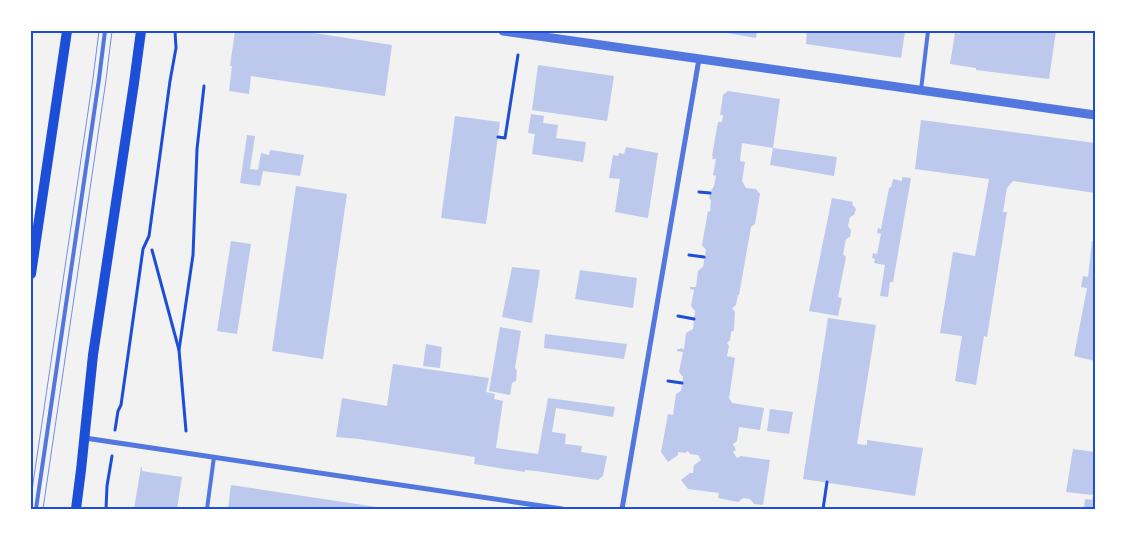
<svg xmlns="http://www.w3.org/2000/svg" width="1126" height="540" viewBox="0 0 1126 540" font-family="'DM Sans',sans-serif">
  <rect width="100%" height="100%" fill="#f2f2f2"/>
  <g fill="#bdc9ec">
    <path d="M235,31H301L392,45L385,96L251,76L249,94L229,91L232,66H230Z"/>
    <path d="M721,31H757L756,38L721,32Z"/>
    <path d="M807,31H905L901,58L806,44Z"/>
    <path d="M960,31H1056L1049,79L976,70V68L950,64L955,33L960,34Z"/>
    <path d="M538,65L614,76L607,121L532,110Z"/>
    <path d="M728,91L780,99L773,148L742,143L740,161L745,162L742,181L746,188L756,189L760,194L755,224L751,227L739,295H738L736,305L732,308L735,312L734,330L731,332L730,340L727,343L729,346L727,356L735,358L729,398L732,403L764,408L760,430L739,427L737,441L733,444L736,450L733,452L737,458L741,456L770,460L763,505L754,504L750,499L743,498L738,502L718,498L719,493L688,489L681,480L690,473H693L694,465L701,460L698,455L690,454L688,451L685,453L678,452V455L668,462L661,452L668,414L673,415L676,394L681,391L683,377L679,372L683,352L677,351V349H680V348L684,349L686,333L693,329L695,311L691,306L694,290L690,289V287H696L698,271L703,267L706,250L702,245L708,211L710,212L711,201L709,197L710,193L714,186L716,176L713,175L716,159H712L713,156H712L718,122H722L723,115H720L723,95Z"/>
    <path d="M531,114L544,116L543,123L558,125L556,138L586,142L583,162L532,154L535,134L528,133Z"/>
    <path d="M455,116L500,122L486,224L441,218Z"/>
    <path d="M921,120L1095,143V193L1013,181L1007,188L1003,212H1007L987,337L984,336L976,385L955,381L962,336L940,333L953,252L975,256L989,179L915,169Z"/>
    <path d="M247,135L255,136L250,169L258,170L261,153L269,155L270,150L304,155L300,176L263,171L260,186L240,183Z"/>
    <path d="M626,147L658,153L648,218L615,212L620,179L609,178L613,155L618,156L619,153L624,154Z"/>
    <path d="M773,148L837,157L834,176L770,165Z"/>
    <path d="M902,177L911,178L893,282H890L888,297L880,296L885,265L874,263L875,259L872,258L873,253L877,254L881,234L877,233L878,228L881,229L889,188L891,187L893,179L902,181Z"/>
    <path d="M296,186L347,194L323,359L272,351Z"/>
    <path d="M832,198L853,202L852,204L856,209L854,215L850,217L848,226L851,230L850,237L846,239L843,254L846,257L838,297L842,298L838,316L809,311Z"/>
    <path d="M231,241L251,244L237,334L217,331Z"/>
    <path d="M1092,241H1095V361L1074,356L1087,288L1081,287L1083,276L1088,277Z"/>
    <path d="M512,267L540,270L532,323L502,317Z"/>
    <path d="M580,270L637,278L633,308L575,299Z"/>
    <path d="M828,318L876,325L857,444L867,445V440L923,448L915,496L803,479Z"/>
    <path d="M500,327L521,331L515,368L517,371L516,381L512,383L510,395L489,391Z"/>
    <path d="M545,334L627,344L624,359L544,348Z"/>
    <path d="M426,344L442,347L440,368L423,366Z"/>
    <path d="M393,364L489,378L486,392L495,394L494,399L503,401L496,448L538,454L548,398L615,407L613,417L556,408L552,432L566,434L565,444L582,446L581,452L607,456L603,476L598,480L536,471L525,470V472L474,464L475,457L359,439L336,437L342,398L387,406Z"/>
    <path d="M770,409L793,412L789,434L767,431Z"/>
    <path d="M1073,449L1095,452V509H1084L1085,499L1092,500L1093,495L1066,492Z"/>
    <path d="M141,467H142V471L182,477L177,509H134Z"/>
    <path d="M231,485L383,508V509H228Z"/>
  </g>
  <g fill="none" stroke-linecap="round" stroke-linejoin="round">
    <g stroke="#1d4ed8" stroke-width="3">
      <path d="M498,137L505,138L518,55"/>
      <path d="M699,192L710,193"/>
      <path d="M152,250L179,350L186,431"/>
      <path d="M689,255L704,257"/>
      <path d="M678,316L694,319"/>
      <path d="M179,350L193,255L197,149L204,86"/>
      <path d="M668,381L682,383"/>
      <path d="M115,430L118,411L121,405L143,249L149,236L170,81L176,48L175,31"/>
      <path d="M106,509L107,486L112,456"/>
      <path d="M823,509L827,482"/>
    </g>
    <g stroke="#5277de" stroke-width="4">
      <path d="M921,90L928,31"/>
      <path d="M36,509L99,79L105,31"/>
      <path d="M207,509L214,457"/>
      <path d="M981,509H996"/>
    </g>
    <g stroke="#5277de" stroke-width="5">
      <path d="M85,438L562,509"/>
      <path d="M622,509L699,59"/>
    </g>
    <path stroke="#5277de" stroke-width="9" d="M503,31L1095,115"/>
    <g stroke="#1d4ed8" stroke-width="10">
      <path d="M31,274L67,31"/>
      <path d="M76,509L81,470L93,355L134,83L141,31"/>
    </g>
    <g stroke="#7290e2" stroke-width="1">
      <path d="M31,497L93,78L99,31"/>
      <path d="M43,509L106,80L112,31"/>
    </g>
  </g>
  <rect width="1126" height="540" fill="none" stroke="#ffffff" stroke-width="65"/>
  <rect x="32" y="32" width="1062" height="476" fill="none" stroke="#1d4ed8" stroke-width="2"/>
</svg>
